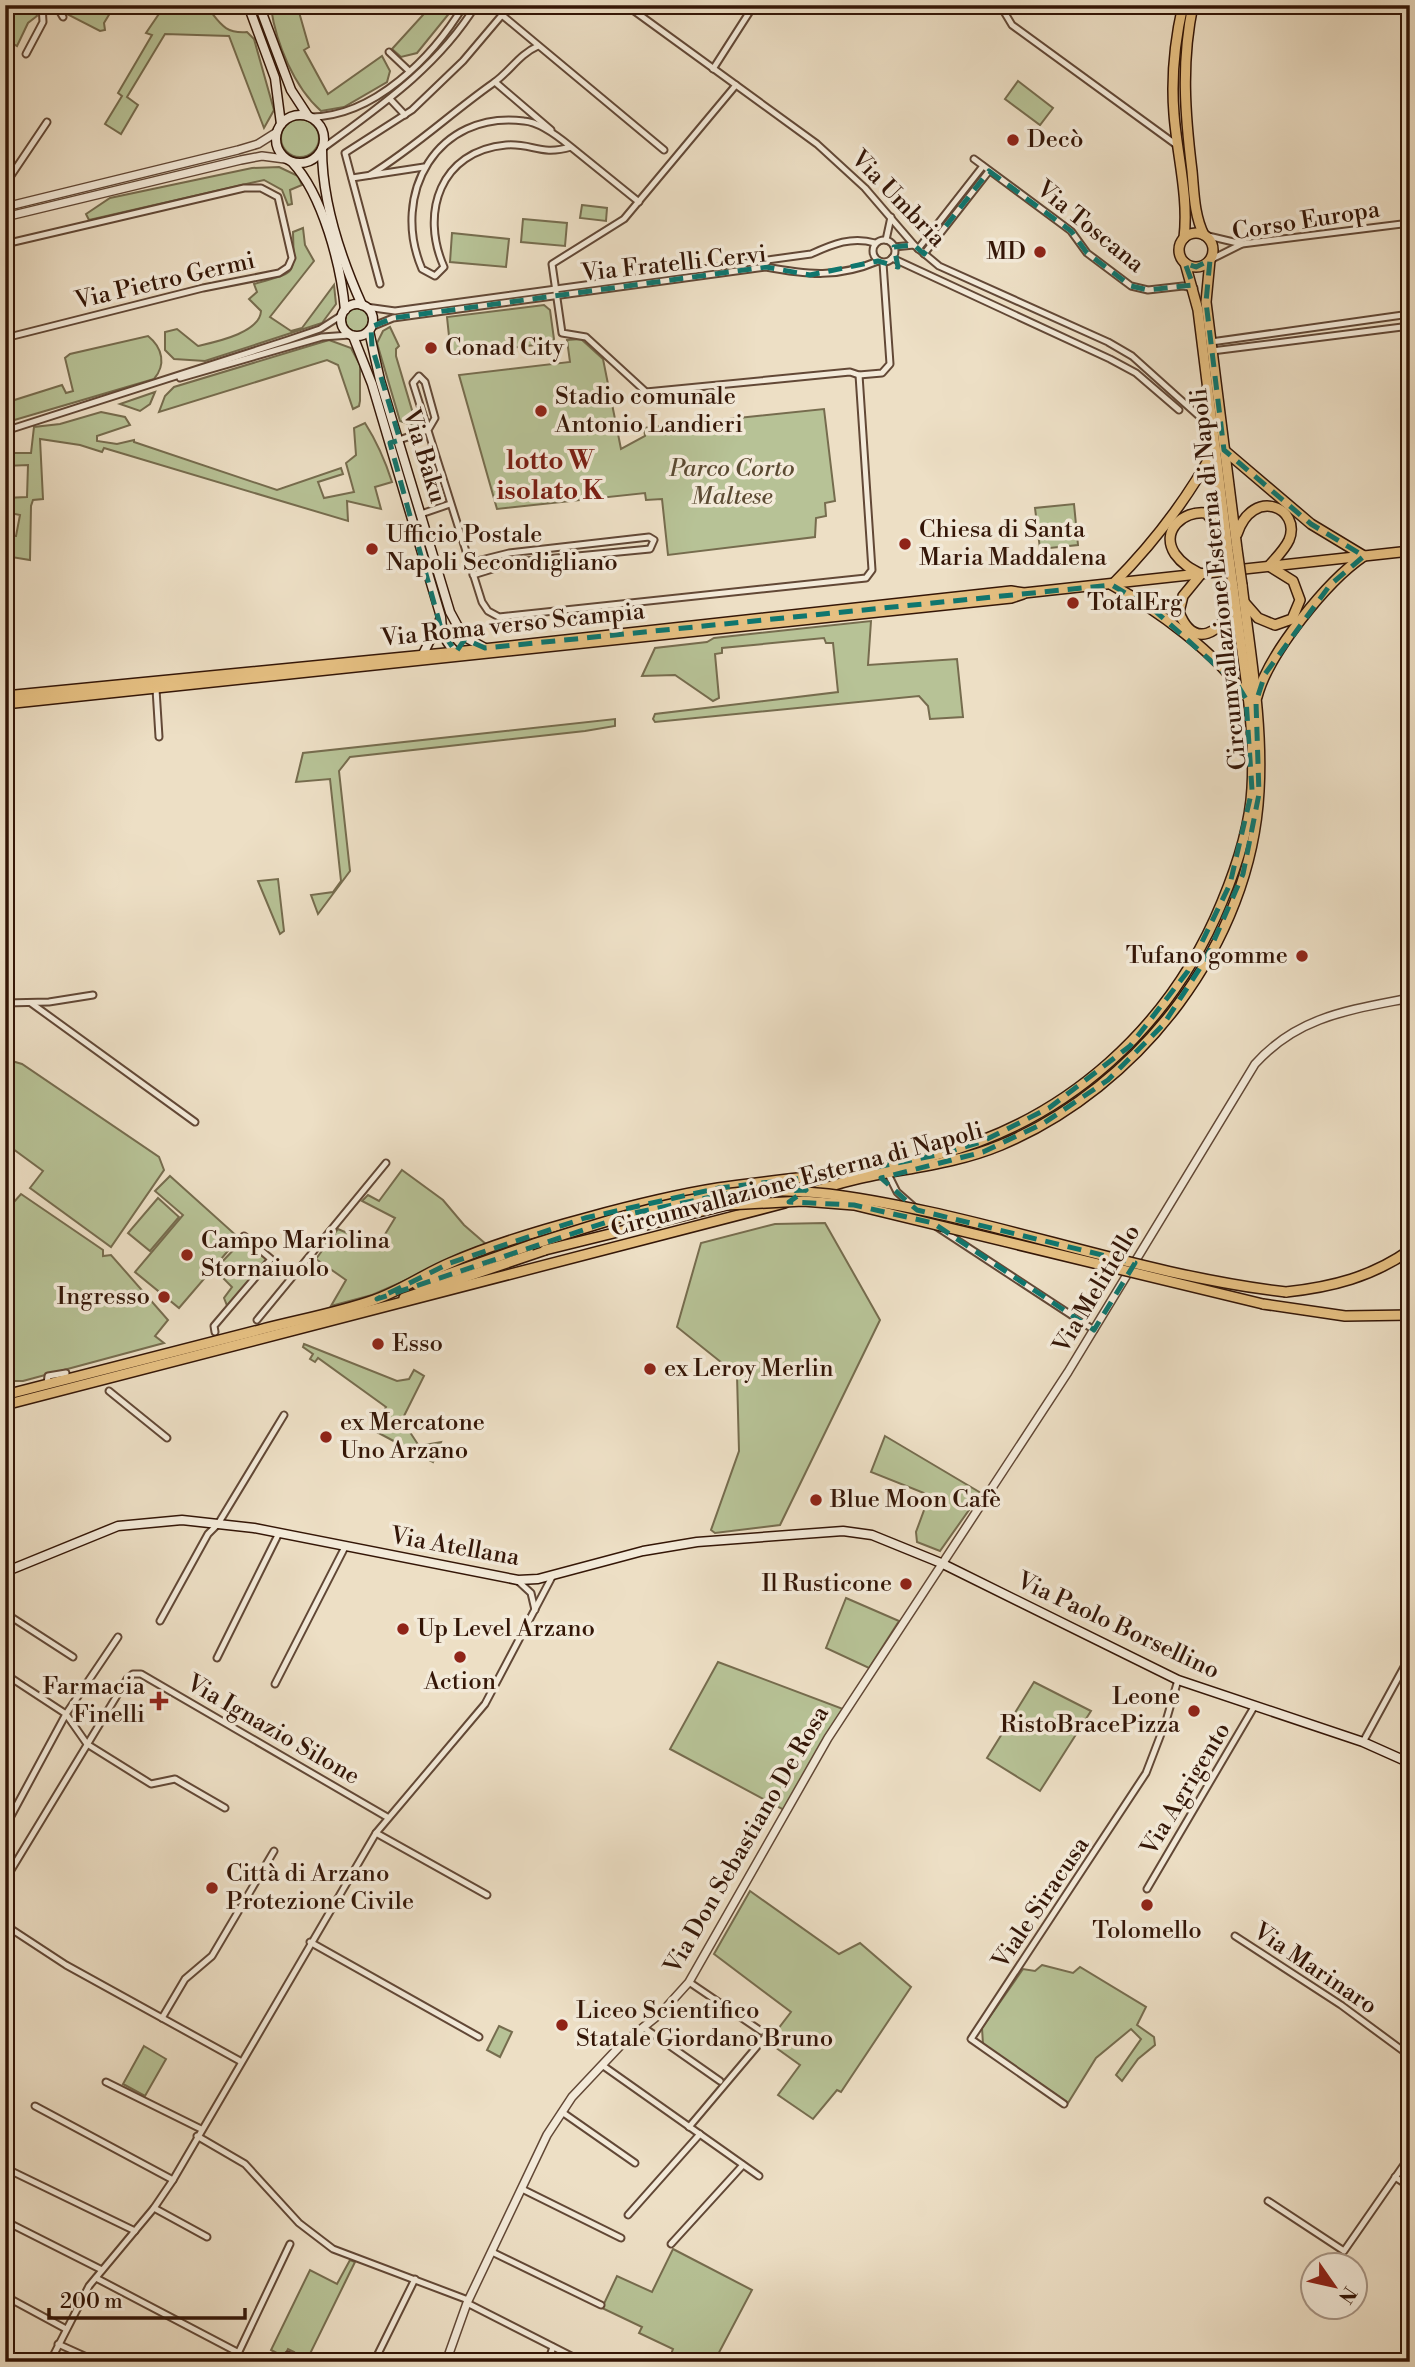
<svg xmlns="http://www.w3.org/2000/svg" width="1415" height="2367" viewBox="0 0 1415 2367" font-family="'Libre Bodoni',serif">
  <rect width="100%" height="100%" fill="#eddfc5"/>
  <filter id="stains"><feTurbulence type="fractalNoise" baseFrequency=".00286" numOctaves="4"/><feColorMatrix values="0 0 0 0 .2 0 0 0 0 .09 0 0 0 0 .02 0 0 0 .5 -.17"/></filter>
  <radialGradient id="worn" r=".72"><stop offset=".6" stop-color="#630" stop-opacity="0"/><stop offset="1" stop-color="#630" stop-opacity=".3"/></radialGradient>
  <g fill="#b7c296" stroke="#766c4e" stroke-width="2">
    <path d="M25,5H33L37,16L28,23L17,46L5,39V12Z"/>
    <path d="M62,5H115L104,23L105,30L100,31L61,11Z"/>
    <path d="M165,5H205C219,20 222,34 247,32L254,39L274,110L264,128L229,36L165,34L127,97L138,105L121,134L105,124L122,96L118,93L152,35L146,33Z"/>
    <path d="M297,5L309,47L304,50L328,94L382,56L390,71L387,82L344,107L321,111C294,87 276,43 271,8Z"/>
    <path d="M432,5H456L417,53L401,57L392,49Z"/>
    <path d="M1018,81L1053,108L1040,125L1005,99Z"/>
    <circle cx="300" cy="138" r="19"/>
    <path d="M279,167L298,176L302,185L290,190L292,204L288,205L282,190L264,180L89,220L86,214L110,198L252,168Z"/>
    <path d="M582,205L607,208L606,221L580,218Z"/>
    <path d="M523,219L567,223L565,246L521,242Z"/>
    <path d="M303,228L305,245L314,261L270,317L291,331L302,328L334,285L336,304L322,323L205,361L174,359L165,350V332L177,329L198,346C215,342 260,333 261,311L249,299L257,292L254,284C298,271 294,277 293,232Z"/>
    <path d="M452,233L509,239L506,267L450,262Z"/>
    <path d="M544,305L550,310L554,339L551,343L451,355L447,317Z"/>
    <circle cx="357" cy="320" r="12"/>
    <path d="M390,327L399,346L396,349V356L417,427L400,421L377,343L383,331Z"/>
    <path d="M148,336C163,348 166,365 154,379L11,421L5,403L62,385L66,393L73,391L65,358L70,354Z"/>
    <path d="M581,339L603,359L621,449L645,436L644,428L824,409L835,501L825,503L826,516L816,518L815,537L668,555L662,499L646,500L645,493L497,509L459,375L570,362L567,340Z"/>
    <path d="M329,340L351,348L360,365V401L359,406L353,409L338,365L327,360L159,412L165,396L174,387Z"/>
    <path d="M155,392L150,404L140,411L120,404Z"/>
    <path d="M101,412L125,417L130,425L97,436V441L117,444L134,440V442L277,490L341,468L343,474L318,482L324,498L354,492L346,463L356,455L354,428L365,423C377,442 385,460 392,482L375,487L381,509L347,501L348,521L104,448L102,452L80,445L40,439L43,499L33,500L31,506L30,560L5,556V536H16L20,515L5,512V498L27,497L28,465L5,466V453H31L34,427L60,424Z"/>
    <path d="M1074,504L1078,545L1040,549L1035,508Z"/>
    <path d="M871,621L868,665L957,659L963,717L930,719L928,706L919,696L655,722L653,719L655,714L838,692L833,643H826L824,638L722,648V653L715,654L719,698L713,701L675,675L642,676L655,648L707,642L714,638Z"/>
    <path d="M615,719V726L585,731L350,757L339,771L350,871L318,914L311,895L333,892L341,881L330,779L296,782L303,753Z"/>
    <path d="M278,879L284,931L280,934L258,881Z"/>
    <path d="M5,1059L22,1064L159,1157L164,1170L111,1247L30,1188L43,1171L5,1143Z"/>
    <path d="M402,1170L443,1200L464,1225L487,1245L372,1295L331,1306L346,1280L316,1259L338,1229L371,1243L376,1249L395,1218L362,1201L368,1195L379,1201Z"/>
    <path d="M170,1176L239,1238L179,1308L135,1272L183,1215L155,1191Z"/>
    <path d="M21,1194L103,1250V1256L111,1255L168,1320L155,1336L164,1343L23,1381H9L5,1377V1212Z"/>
    <path d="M158,1198L179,1217L150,1251L128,1233Z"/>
    <path d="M825,1223L880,1320L780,1525L715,1533L711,1530L739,1451L737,1375L677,1327L701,1243L775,1224Z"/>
    <path d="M245,1238L268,1259L228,1308L224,1298L232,1287L223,1278L226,1274L217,1267Z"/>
    <path d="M304,1344L397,1381L409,1379L414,1370L424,1376L402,1420L419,1446L441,1442L433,1462L373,1430L386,1407L318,1358L315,1362L310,1359L313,1354L303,1347Z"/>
    <path d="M885,1436L981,1493L940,1551L917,1542L916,1532L927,1502L924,1493L871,1472Z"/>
    <path d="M846,1598L899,1621L869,1668L826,1648Z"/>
    <path d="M718,1662L843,1709L784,1810L670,1749Z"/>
    <path d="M1034,1682L1091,1711L1040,1791L987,1758Z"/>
    <path d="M750,1891L839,1954L860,1943L911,1987L841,2092L837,2090L813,2119L778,2095L800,2065L768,2042L791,2012L714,1954Z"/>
    <path d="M1042,1965L1073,1973L1080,1967L1146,2007L1137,2025L1154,2037L1155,2045L1138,2059L1122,2081L1116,2075L1141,2039L1131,2029L1096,2058L1068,2103L983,2044L982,2028L1023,1969L1035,1971Z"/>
    <path d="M499,2026L512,2032L500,2057L487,2050Z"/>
    <path d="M144,2046L166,2059L145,2096L123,2084Z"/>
    <path d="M673,2249L752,2290L714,2362H668L673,2349L639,2333L642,2327L602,2308L617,2276L652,2292Z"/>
    <path d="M350,2260L355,2262L306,2362L290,2360L294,2352L288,2349L284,2357L271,2350L310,2270L337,2284Z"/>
  </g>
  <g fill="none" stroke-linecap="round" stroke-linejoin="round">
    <g stroke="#624836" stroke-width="9">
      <g id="minor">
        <path d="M56,5L63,17"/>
        <path d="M626,5L817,144L865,188L914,245L939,266L1108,342L1132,356L1211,427"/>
        <path d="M1000,5L1012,25L1178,146"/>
        <path d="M389,52L408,70"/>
        <path d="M26,54L43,22L42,5"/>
        <path d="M713,69L754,5"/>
        <path d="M495,82L551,130"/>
        <path d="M736,85L624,219L552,264L562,333L586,337L646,392L850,372L859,375L882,373L890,364L883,263"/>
        <path d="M390,99L405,115"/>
        <path d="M310,117C374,117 433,57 464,5"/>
        <path d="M571,147C540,156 533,143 506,145C440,151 420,213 444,267L435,276L422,269C390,194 437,110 524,121C539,122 559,137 571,147L639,202"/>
        <path d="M322,149C379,107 438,67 476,5"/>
        <path d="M974,159L1071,231L1087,253L1131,286L1148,290L1183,286L1194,288"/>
        <path d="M370,175C414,148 451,113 492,84C510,72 518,55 538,46"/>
        <path d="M352,178L424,167"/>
        <path d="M10,206L6,183L47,122"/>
        <path d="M1204,235L1242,244"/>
        <circle cx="884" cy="251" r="11"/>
        <path d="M886,240L891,217"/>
        <path d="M5,244L244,188H261L278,197L292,258L288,267L279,273L203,288L5,338"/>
        <path d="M894,247L914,245"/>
        <path d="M918,249L983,166"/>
        <path d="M924,254L989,171"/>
        <path d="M892,258L1110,359L1136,373L1179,410"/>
        <path d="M1210,260L1242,244L1410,223"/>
        <path d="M380,284L345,153L412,110L463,61L502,15L664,150"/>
        <path d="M366,307L395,311L811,254C833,244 852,236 875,243"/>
        <path d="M371,327L393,318L766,267C808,275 838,278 878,261"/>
        <path d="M1211,342L1410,314"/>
        <path d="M1212,351L1410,326"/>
        <path d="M180,378L322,337L350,335"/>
        <path d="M5,431L288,340L320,329L342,315"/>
        <path d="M396,441L428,430L435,418L425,382L419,376L413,383L482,602L488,611L499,617L866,578L872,570L859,375"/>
        <path d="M421,514L450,504"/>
        <path d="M469,563L509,553L649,537L654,540L650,549L515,562L473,575"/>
        <path d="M156,689L159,737"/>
        <path d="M5,1003L49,1002L93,995"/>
        <path d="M31,1003L195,1122"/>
        <path d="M888,1174L897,1192L930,1221"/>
        <path d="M937,1227L1094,1330"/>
        <path d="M257,1320L386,1163"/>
        <path d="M215,1332L214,1326L271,1259L244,1236L241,1240"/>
        <path d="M47,1384L48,1376L66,1373"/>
        <path d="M109,1391L167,1438"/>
        <path d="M518,1581L531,1593L535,1610"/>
        <path d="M5,1613L73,1657"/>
        <path d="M160,1621L208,1534L218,1524L284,1415"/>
        <path d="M217,1658L279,1533"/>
        <path d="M5,1674L66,1714L87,1744L151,1784L175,1779L225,1808"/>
        <path d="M275,1684L345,1547"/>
        <path d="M1363,1742L1410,1656"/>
        <path d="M11,1816L66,1714L118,1637"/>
        <path d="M376,1833L487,1895"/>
        <path d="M5,1880L127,1679L133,1674H141L387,1817"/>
        <path d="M1147,1889L1254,1707"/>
        <path d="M5,1925L66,1965L240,2061"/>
        <path d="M1235,1936L1341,2005L1410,2056"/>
        <path d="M310,1942L479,2037"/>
        <path d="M689,1982L761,2031"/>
        <path d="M162,2018L185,1979L212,1956L274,1851"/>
        <path d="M643,2027L720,2081"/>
        <path d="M602,2065L759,2176"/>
        <path d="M106,2082L201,2129"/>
        <path d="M1064,2104L971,2039L1146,1773L1166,1721L1178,1680"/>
        <path d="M35,2106L173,2180"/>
        <path d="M562,2112L635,2163"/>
        <path d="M689,2127L765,2037"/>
        <path d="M197,2136L245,2164L299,2223L333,2249L468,2300"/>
        <path d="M5,2168L135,2231"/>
        <path d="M1395,2177L1410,2187"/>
        <path d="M522,2189L621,2238"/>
        <path d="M1268,2201L1344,2251L1410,2156"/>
        <path d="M154,2208L207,2237"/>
        <path d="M628,2215L700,2134"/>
        <path d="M5,2221L102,2270"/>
        <path d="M671,2244L743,2165"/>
        <path d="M492,2252L601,2305"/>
        <path d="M96,2278L239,2353"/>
        <path d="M5,2296L66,2329"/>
        <path d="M467,2303L583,2362"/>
        <path d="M58,2344L98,2362"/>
        <path d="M50,2362L89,2286L154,2208L173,2180L376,1833L485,1704L553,1575"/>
        <path d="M234,2362L290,2244"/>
        <path d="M285,2362L288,2355"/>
        <path d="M374,2362L415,2279"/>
        <path d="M548,2362L553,2347"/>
      </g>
    </g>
    <g stroke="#624836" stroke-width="10">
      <g id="tertiary">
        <path d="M5,207L238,150L258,144L277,132"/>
        <path d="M5,217L241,160L262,156L285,159"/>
        <path d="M446,2362L467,2303L547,2135L572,2097L620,2046L661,2013L689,1982L828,1738L1068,1372L1255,1064C1298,1016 1350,1010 1410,998"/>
      </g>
    </g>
    <g stroke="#341607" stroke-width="11">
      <g id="secondary">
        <path d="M248,5L275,78L281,124"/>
        <path d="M259,5L291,90L308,116"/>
        <circle cx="300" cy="139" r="24"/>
        <path d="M322,149C322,203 340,256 362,305"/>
        <path d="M292,162C323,195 341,266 345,310"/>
        <circle cx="357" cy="320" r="16"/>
        <path d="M369,331L380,380L450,612L463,636L485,648"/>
        <path d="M353,336L372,384L441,617C442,634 445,643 458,654"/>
        <path d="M423,654L440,620"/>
        <path d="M5,1572L118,1526L182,1520L254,1528L518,1580L538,1579L643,1551L697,1542L843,1531L872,1535L941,1563L1178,1680L1363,1742L1410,1763"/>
      </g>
    </g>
    <g stroke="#341607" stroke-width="12">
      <g id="primary">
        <path d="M1183,5C1175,40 1171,77 1174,114C1177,155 1189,197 1184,238"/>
        <path d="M1193,5C1181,62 1185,114 1192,171C1194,192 1194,215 1204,235"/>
        <circle cx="1196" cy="250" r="17"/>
        <path d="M5,696L456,652L1011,591L1024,593L1410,551"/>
        <path d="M5,704L1011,598L1023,594"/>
      </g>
    </g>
    <g stroke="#341607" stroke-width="12">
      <g id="trunk">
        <path d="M1210,260L1206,302L1237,549"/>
        <path d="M1185,263L1198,310L1228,550"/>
        <path d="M1215,448C1188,498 1152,545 1112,585C1154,608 1219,654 1244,695"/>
        <path d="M1224,450L1311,524L1364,556C1327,581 1268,654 1257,697"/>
        <path d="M1237,534C1253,486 1302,508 1289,540C1285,549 1276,558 1269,566L1293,581L1300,600L1292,619L1275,625L1258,618L1244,602"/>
        <path d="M1225,535L1206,513C1183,510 1160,531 1175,554C1182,564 1191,569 1201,574L1183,596L1179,612C1194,651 1222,632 1234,604"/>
        <path d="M811,1193C870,1169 939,1171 1001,1145C1139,1087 1251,944 1259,791C1263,722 1250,653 1242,585"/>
        <path d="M417,1285L531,1245"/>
        <path d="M1286,1292C1332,1287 1372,1277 1410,1250"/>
        <path d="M404,1298L545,1250"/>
        <path d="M1263,1304L1345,1316L1410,1315"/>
        <path d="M5,1395C90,1373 175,1352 259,1330C297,1320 337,1313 374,1300C400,1291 424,1274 450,1263C493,1244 541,1230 586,1218C630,1206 674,1195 718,1188C791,1177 864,1174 936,1155C1067,1121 1171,1027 1222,902C1237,866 1250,827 1252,788C1256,722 1241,652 1233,586"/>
        <path d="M5,1405L785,1203"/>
      </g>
    </g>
    <use href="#minor" stroke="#f3ead9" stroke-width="5"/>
    <use href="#tertiary" stroke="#f3ead9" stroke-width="7"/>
    <use href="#secondary" stroke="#f3ead9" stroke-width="8"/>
    <use href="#primary" stroke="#e6c082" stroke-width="9"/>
    <use href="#trunk" stroke="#e6c082" stroke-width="9"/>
    <g stroke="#341607" stroke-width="12" stroke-linecap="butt">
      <g id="trunk-bridge">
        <path d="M1237,549L1242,585"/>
        <path d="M1228,550L1233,586"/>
        <path d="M531,1245C594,1225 659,1203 725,1194C794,1184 863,1198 930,1212C1049,1238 1165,1278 1286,1292"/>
        <path d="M545,1250L727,1205L803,1201L854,1205L1263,1304"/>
      </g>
    </g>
    <use href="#trunk-bridge" stroke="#e6c082" stroke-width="9"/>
  </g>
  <path fill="none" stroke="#0f766e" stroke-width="5" stroke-dasharray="14 9" stroke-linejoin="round" d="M989,171L1071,231L1087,253L1131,286L1148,290L1193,285L1185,263L1196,267L1210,260L1206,302L1224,450L1311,524L1364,556L1330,585L1265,674L1256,702L1259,794L1243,874L1206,959L1163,1025L1108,1080L1044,1123L983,1152L881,1178L917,1210L1135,1263L1094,1330L933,1223L854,1205L789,1202L806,1190L726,1194L634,1213L377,1299L450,1263L585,1218L719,1188L847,1173L937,1155L981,1142L1049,1108L1130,1046L1188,971L1230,884L1252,790L1246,699L1237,684L1155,611L1112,585L485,648L465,639L456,652L442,632L390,443L400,440L372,347L371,327L393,318L766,267L810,275L878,261L898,267L894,247L914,245L924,254Z"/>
  <g fill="#8f2418" stroke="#f3ead9" stroke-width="2.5">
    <circle cx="1013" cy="140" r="7"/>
    <circle cx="1040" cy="252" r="7"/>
    <circle cx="431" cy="348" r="7"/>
    <circle cx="541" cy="411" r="7"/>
    <circle cx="905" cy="544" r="7"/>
    <circle cx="372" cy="549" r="7"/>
    <circle cx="1073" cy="603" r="7"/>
    <circle cx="1302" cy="956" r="7"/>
    <circle cx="187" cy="1255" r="7"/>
    <circle cx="164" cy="1297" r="7"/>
    <circle cx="378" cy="1344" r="7"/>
    <circle cx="650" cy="1369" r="7"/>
    <circle cx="326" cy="1437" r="7"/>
    <circle cx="816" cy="1500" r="7"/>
    <circle cx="906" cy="1584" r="7"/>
    <circle cx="403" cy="1629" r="7"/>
    <circle cx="460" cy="1657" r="7"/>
    <path d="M155.5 1690.5h7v7h7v7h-7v7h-7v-7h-7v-7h7z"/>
    <circle cx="1194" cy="1711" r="7"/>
    <circle cx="212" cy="1888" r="7"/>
    <circle cx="1147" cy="1905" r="7"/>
    <circle cx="562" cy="2025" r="7"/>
  </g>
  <g text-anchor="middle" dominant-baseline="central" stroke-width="7" stroke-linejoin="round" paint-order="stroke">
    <g font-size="24" fill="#341607" stroke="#f3ead9" text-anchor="start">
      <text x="1027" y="140">Decò</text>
      <text x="1026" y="252" text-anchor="end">MD</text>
      <text x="445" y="348">Conad City</text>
      <text x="555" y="397">Stadio comunale<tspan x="555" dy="28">Antonio Landieri</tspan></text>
      <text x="919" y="530">Chiesa di Santa<tspan x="919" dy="28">Maria Maddalena</tspan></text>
      <text x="386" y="535">Ufficio Postale<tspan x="386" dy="28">Napoli Secondigliano</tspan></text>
      <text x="1087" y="603">TotalErg</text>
      <text x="1288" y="956" text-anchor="end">Tufano gomme</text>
      <text x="201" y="1241">Campo Mariolina<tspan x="201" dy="28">Stornaiuolo</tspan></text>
      <text x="150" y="1297" text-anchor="end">Ingresso</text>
      <text x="392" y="1344">Esso</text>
      <text x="664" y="1369">ex Leroy Merlin</text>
      <text x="340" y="1423">ex Mercatone<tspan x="340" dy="28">Uno Arzano</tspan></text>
      <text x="830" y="1500">Blue Moon Cafè</text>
      <text x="892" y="1584" text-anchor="end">Il Rusticone</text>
      <text x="417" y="1629">Up Level Arzano</text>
      <text x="460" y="1682" text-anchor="middle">Action</text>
      <text x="145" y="1687" text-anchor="end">Farmacia<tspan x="145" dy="28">Finelli</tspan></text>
      <text x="1180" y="1697" text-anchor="end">Leone<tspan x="1180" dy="28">RistoBracePizza</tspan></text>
      <text x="226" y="1874">Città di Arzano<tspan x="226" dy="28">Protezione Civile</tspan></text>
      <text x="1147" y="1931" text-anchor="middle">Tolomello</text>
      <text x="576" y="2011">Liceo Scientifico<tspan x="576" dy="28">Statale Giordano Bruno</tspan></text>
    </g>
    <g font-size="24" fill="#341607" stroke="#f3ead9">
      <text transform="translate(898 199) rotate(46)">Via Umbria</text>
      <text transform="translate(1306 221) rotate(-9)">Corso Europa</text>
      <text transform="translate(1090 227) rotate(39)">Via Toscana</text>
      <text transform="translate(674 264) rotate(-6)">Via Fratelli Cervi</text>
      <text transform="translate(165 281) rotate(-13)">Via Pietro Germi</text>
      <text transform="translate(424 456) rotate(73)">Via Baku</text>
      <text transform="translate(1219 579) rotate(-96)">Circumvallazione Esterna di Napoli</text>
      <text transform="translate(513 625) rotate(-6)">Via Roma verso Scampia</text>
      <text transform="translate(797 1180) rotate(-15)">Circumvallazione Esterna di Napoli</text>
      <text transform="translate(1097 1289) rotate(-59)">Via Melitiello</text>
      <text transform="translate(455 1547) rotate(10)">Via Atellana</text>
      <text transform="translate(1118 1626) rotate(25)">Via Paolo Borsellino</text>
      <text transform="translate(273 1730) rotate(30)">Via Ignazio Silone</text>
      <text transform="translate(1186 1789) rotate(-59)">Via Agrigento</text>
      <text transform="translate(747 1840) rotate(-60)">Via Don Sebastiano De Rosa</text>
      <text transform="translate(1041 1903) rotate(-56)">Viale Siracusa</text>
      <text transform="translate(1315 1969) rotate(34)">Via Marinaro</text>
    </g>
    <g font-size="24" font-style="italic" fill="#5b4a32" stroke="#f3ead9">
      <text x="732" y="469">Parco Corto<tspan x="732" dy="28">Maltese</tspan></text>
    </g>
    <g font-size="26" font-weight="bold" fill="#7a1f14" stroke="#f3ead9">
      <text x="550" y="461">lotto W<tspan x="550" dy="30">isolato K</tspan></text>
    </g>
  </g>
  <rect width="1415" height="2367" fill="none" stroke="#eddfc5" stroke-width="28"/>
  <rect x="7" y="7" width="1401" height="2353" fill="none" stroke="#341607" stroke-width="3.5"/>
  <rect x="14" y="14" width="1387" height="2339" fill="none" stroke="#341607" stroke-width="2"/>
  <g transform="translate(1334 2286) rotate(124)"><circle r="33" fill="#f3ead9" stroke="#a79585" stroke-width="2"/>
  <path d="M0-5L12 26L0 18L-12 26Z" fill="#8f2418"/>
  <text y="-10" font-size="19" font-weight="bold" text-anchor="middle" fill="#341607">N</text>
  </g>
  <path d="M49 2308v10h196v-10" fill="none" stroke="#341607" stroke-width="3.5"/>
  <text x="60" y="2308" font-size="21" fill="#341607" stroke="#f3ead9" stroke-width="5" paint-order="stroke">200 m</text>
  <rect width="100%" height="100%" filter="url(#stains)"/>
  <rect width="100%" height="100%" fill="url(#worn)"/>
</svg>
